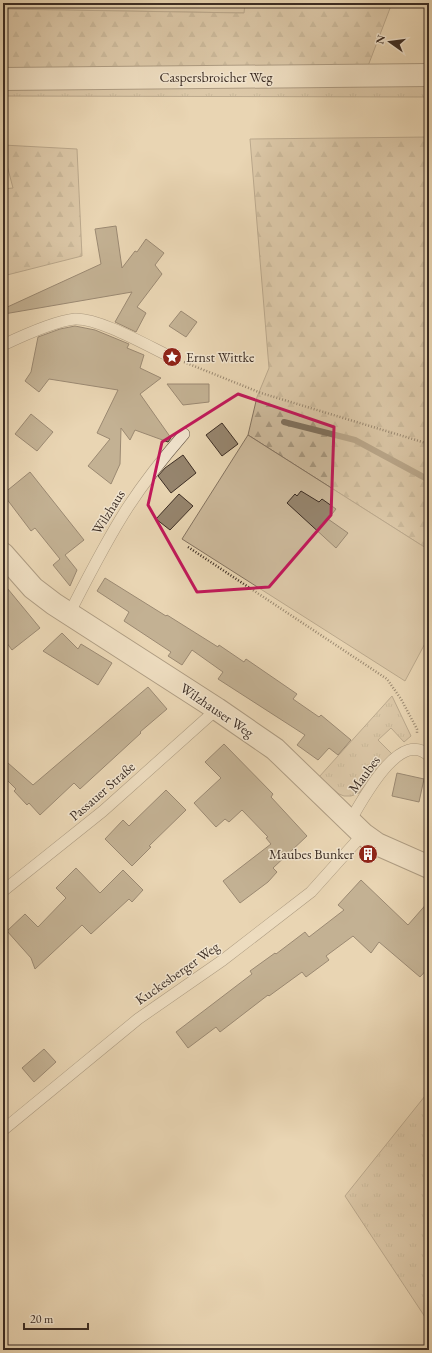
<svg xmlns="http://www.w3.org/2000/svg" width="432" height="1353" viewBox="0 0 432 1353" font-family="'EB Garamond',serif">
  <defs>
    <pattern id="grass-tufts" width="24" height="20" patternUnits="userSpaceOnUse"><rect width="24" height="20" fill="#ccb99b"/><path d="M3 7l-1-3M5 7V3M7 7l1-3M15 17l-1-3M17 17v-4M19 17l1-3" fill="none" stroke="#a7977e"/></pattern>
    <pattern id="forest-firs" width="22" height="20" patternUnits="userSpaceOnUse"><rect width="22" height="20" fill="#ccb99b"/><path d="M5 1l3.5 6h-7zM16 11l3.5 6h-7z" fill="#a7977e"/></pattern>
  </defs>
  <rect width="100%" height="100%" fill="#e9d6b3"/>
  <filter id="stains"><feTurbulence type="fractalNoise" baseFrequency=".005" numOctaves="4"/><feColorMatrix values="0 0 0 0 .2 0 0 0 0 .09 0 0 0 0 .02 0 0 0 .5 -.17"/></filter>
  <radialGradient id="worn" r=".72"><stop offset=".6" stop-color="#630" stop-opacity="0"/><stop offset="1" stop-color="#630" stop-opacity=".3"/></radialGradient>
  <g fill="url(#grass-tufts)" stroke="#847360">
    <path d="M3,3H245V13L3,9Z"/>
    <path d="M429,82V97L3,96V84Z"/>
    <path d="M392,696L411,736L404,742L391,728L378,740L392,754L359,793L351,796H344L339,794L319,777Z"/>
    <path d="M429,1091V1323L345,1196Z"/>
  </g>
  <g fill="url(#forest-firs)" stroke="#847360">
    <path d="M245,3H392L368,66L3,68V9L244,13Z"/>
    <path d="M429,137V550L248,435L257,397L269,368L250,139Z"/>
    <path d="M3,145L77,149L82,256L3,276V189L13,188L3,150Z"/>
  </g>
  <path fill="#ccb99b" stroke="#847360" d="M248,435L429,550V636L405,681L182,539Z"/>
  <g fill="none" stroke-linecap="round" stroke-linejoin="round">
    <path stroke="#80705c" stroke-width="6" d="M284,422L355,440L429,480"/>
  </g>
  <g fill="#96856e" stroke="#3c2d24">
    <path d="M116,226L122,268L135,251L137,252L146,239L164,253L155,265L162,274L137,307L146,313L136,332L115,322L132,292L4,314L3,309L101,264L95,229Z"/>
    <path d="M181,311L197,322L186,337L169,326Z"/>
    <path d="M75,326L95,330L129,344L127,348L144,355L140,368L161,378L140,394L171,438L168,442L135,430L130,440L121,428L120,464L111,484L88,466L110,439L97,433L118,390L49,379L39,392L25,381L31,372L38,337L60,329Z"/>
    <path d="M167,384H209V402L183,405Z"/>
    <path d="M31,414L53,432L37,451L15,434Z"/>
    <path d="M222,423L238,444L222,456L206,435Z"/>
    <path d="M183,455L196,473L171,493L158,476L165,468Z"/>
    <path d="M30,472L84,540L65,555L77,570L70,586L53,565L60,559L35,528L31,531L3,494Z"/>
    <path d="M301,491L319,502L322,499L336,509L328,519L348,533L336,548L287,503L295,494L297,496Z"/>
    <path d="M179,494L193,506L170,530L156,519Z"/>
    <path d="M105,578L166,616L167,615L218,647L219,645L244,662L246,659L297,694L293,699L319,717L321,715L351,740L338,755L329,748L318,760L297,745L305,735L218,679L223,672L192,650L182,665L168,656L171,652L124,621L129,612L97,591Z"/>
    <path d="M3,583L40,628L12,650L3,638Z"/>
    <path d="M62,633L78,649L81,644L112,663L98,685L43,651Z"/>
    <path d="M148,687L167,709L140,732L141,733L80,789L74,783L40,815L29,803L27,805L14,791L16,789L3,776V768L8,763L33,785Z"/>
    <path d="M224,744L273,794L271,797L307,836L273,868L277,872L268,882L240,903L223,881L271,844L266,838L268,837L242,810L229,822L225,819L216,827L194,803L221,778L205,762Z"/>
    <path d="M397,773L424,779L419,802L392,796Z"/>
    <path d="M166,790L186,810L149,846L151,847L132,866L105,839L123,820L129,826Z"/>
    <path d="M76,868L100,893L123,870L143,890L132,902L129,899L91,934L82,925L35,969L31,958L7,931L25,914L38,927L66,898L56,888Z"/>
    <path d="M361,880L408,925L429,901V967L420,977L379,942L371,953L353,936L326,956L329,960L306,977L302,972L269,996L268,995L220,1032L216,1027L188,1048L176,1032L252,974L250,971L275,953L276,954L305,932L309,937L344,910L338,905Z"/>
    <path d="M44,1049L56,1062L34,1082L22,1068Z"/>
  </g>
  <g fill="none" stroke-linecap="round" stroke-linejoin="round">
    <g stroke="#675748" stroke-width="12">
      <g id="lane">
        <path d="M3,345C22,336 54,321 75,319C99,318 146,345 169,356"/>
        <path d="M69,614C88,577 106,541 128,507C145,481 164,457 184,434"/>
        <path d="M350,821C362,801 400,727 429,756"/>
        <path d="M3,891L103,811L217,709"/>
        <path d="M3,1130L138,1019L223,960L311,892L363,834"/>
      </g>
    </g>
    <g stroke="#675748" stroke-width="24">
      <g id="street">
        <path d="M3,79L429,75"/>
        <path d="M3,554L33,588L54,604L217,709L275,749L363,834L377,844L429,867"/>
      </g>
    </g>
    <g stroke="#3c2d24" stroke-width="2.5" stroke-dasharray="1 2" stroke-linecap="butt">
      <path d="M184,362L261,393L429,444"/>
      <path d="M188,547L387,679L401,699L417,729V734"/>
    </g>
    <use href="#lane" stroke="#f1e4ce" stroke-width="11"/>
    <use href="#street" stroke="#f1e4ce" stroke-width="22"/>
  </g>
  <path d="M0 0H432V1353H0ZM238,394L334,427L331,515L269,587L197,592L148,505L162,442Z" fill="#e9d6b3" fill-opacity=".55" fill-rule="evenodd"/>
  <path fill="none" stroke="#c2185b" stroke-width="3" stroke-linejoin="round" d="M238,394L334,427L331,515L269,587L197,592L148,505L162,442Z"/>
  <defs>
    <g id="sight-disc" transform="scale(1)"><circle r="9.5" fill="#8f2418" stroke="#f1e4ce"/><path d="M0-6L1.8-2.2L6-1.7L2.9 1.2L3.7 5.4L0 3.3L-3.7 5.4L-2.9 1.2L-6-1.7L-1.8-2.2Z" fill="#fff"/></g>
    <g id="building-disc" transform="scale(1)"><circle r="9.5" fill="#8f2418" stroke="#f1e4ce"/><path d="M-4-6H4V6H1V3H-1V6H-4ZM-2.5-4.3h1.7v1.8h-1.7ZM.8-4.3h1.7v1.8H.8ZM-2.5-1h1.7V.8h-1.7ZM.8-1h1.7V.8H.8Z" fill="#fff"/></g>
  </defs>
  <g fill-rule="evenodd">
    <use href="#sight-disc" x="172" y="357"/>
    <use href="#building-disc" x="368" y="854"/>
  </g>
  <g text-anchor="middle" dominant-baseline="central" stroke-width="3" stroke-linejoin="round" paint-order="stroke">
    <g font-size="14" fill="#3c2d24" stroke="#f1e4ce">
      <text x="216" y="77">Caspersbroicher Weg</text>
      <text transform="translate(108 512) rotate(-58)">Wilzhaus</text>
      <text transform="translate(217 710) rotate(34)">Wilzhauser Weg</text>
      <text transform="translate(364 774) rotate(-53)">Maubes</text>
      <text transform="translate(102 791) rotate(-41)">Passauer Straße</text>
      <text transform="translate(177 973) rotate(-35)">Kuckesberger Weg</text>
    </g>
    <g font-size="14" fill="#3c2d24" stroke="#f1e4ce" text-anchor="start">
      <text x="186" y="357">Ernst Wittke</text>
      <text x="354" y="854" text-anchor="end">Maubes Bunker</text>
    </g>
  </g>
  <rect width="432" height="1353" fill="none" stroke="#e9d6b3" stroke-width="16"/>
  <rect x="4" y="4" width="424" height="1345" fill="none" stroke="#3c2d24" stroke-width="2"/>
  <rect x="8" y="8" width="416" height="1337" fill="none" stroke="#3c2d24"/>
  <g transform="translate(390 42) rotate(284)" stroke="#f1e4ce" stroke-width="3" paint-order="stroke">
  <path d="M0-3L7 15L0 10L-7 15Z" fill="#3c2d24"/>
  <text y="-6" font-size="11" font-weight="bold" text-anchor="middle" fill="#3c2d24">N</text>
  </g>
  <path d="M24 1323v6h64v-6" fill="none" stroke="#3c2d24" stroke-width="2"/>
  <text x="30" y="1323" font-size="12" fill="#3c2d24" stroke="#f1e4ce" stroke-width="3" paint-order="stroke">20 m</text>
  <rect width="100%" height="100%" filter="url(#stains)"/>
  <rect width="100%" height="100%" fill="url(#worn)"/>
</svg>
